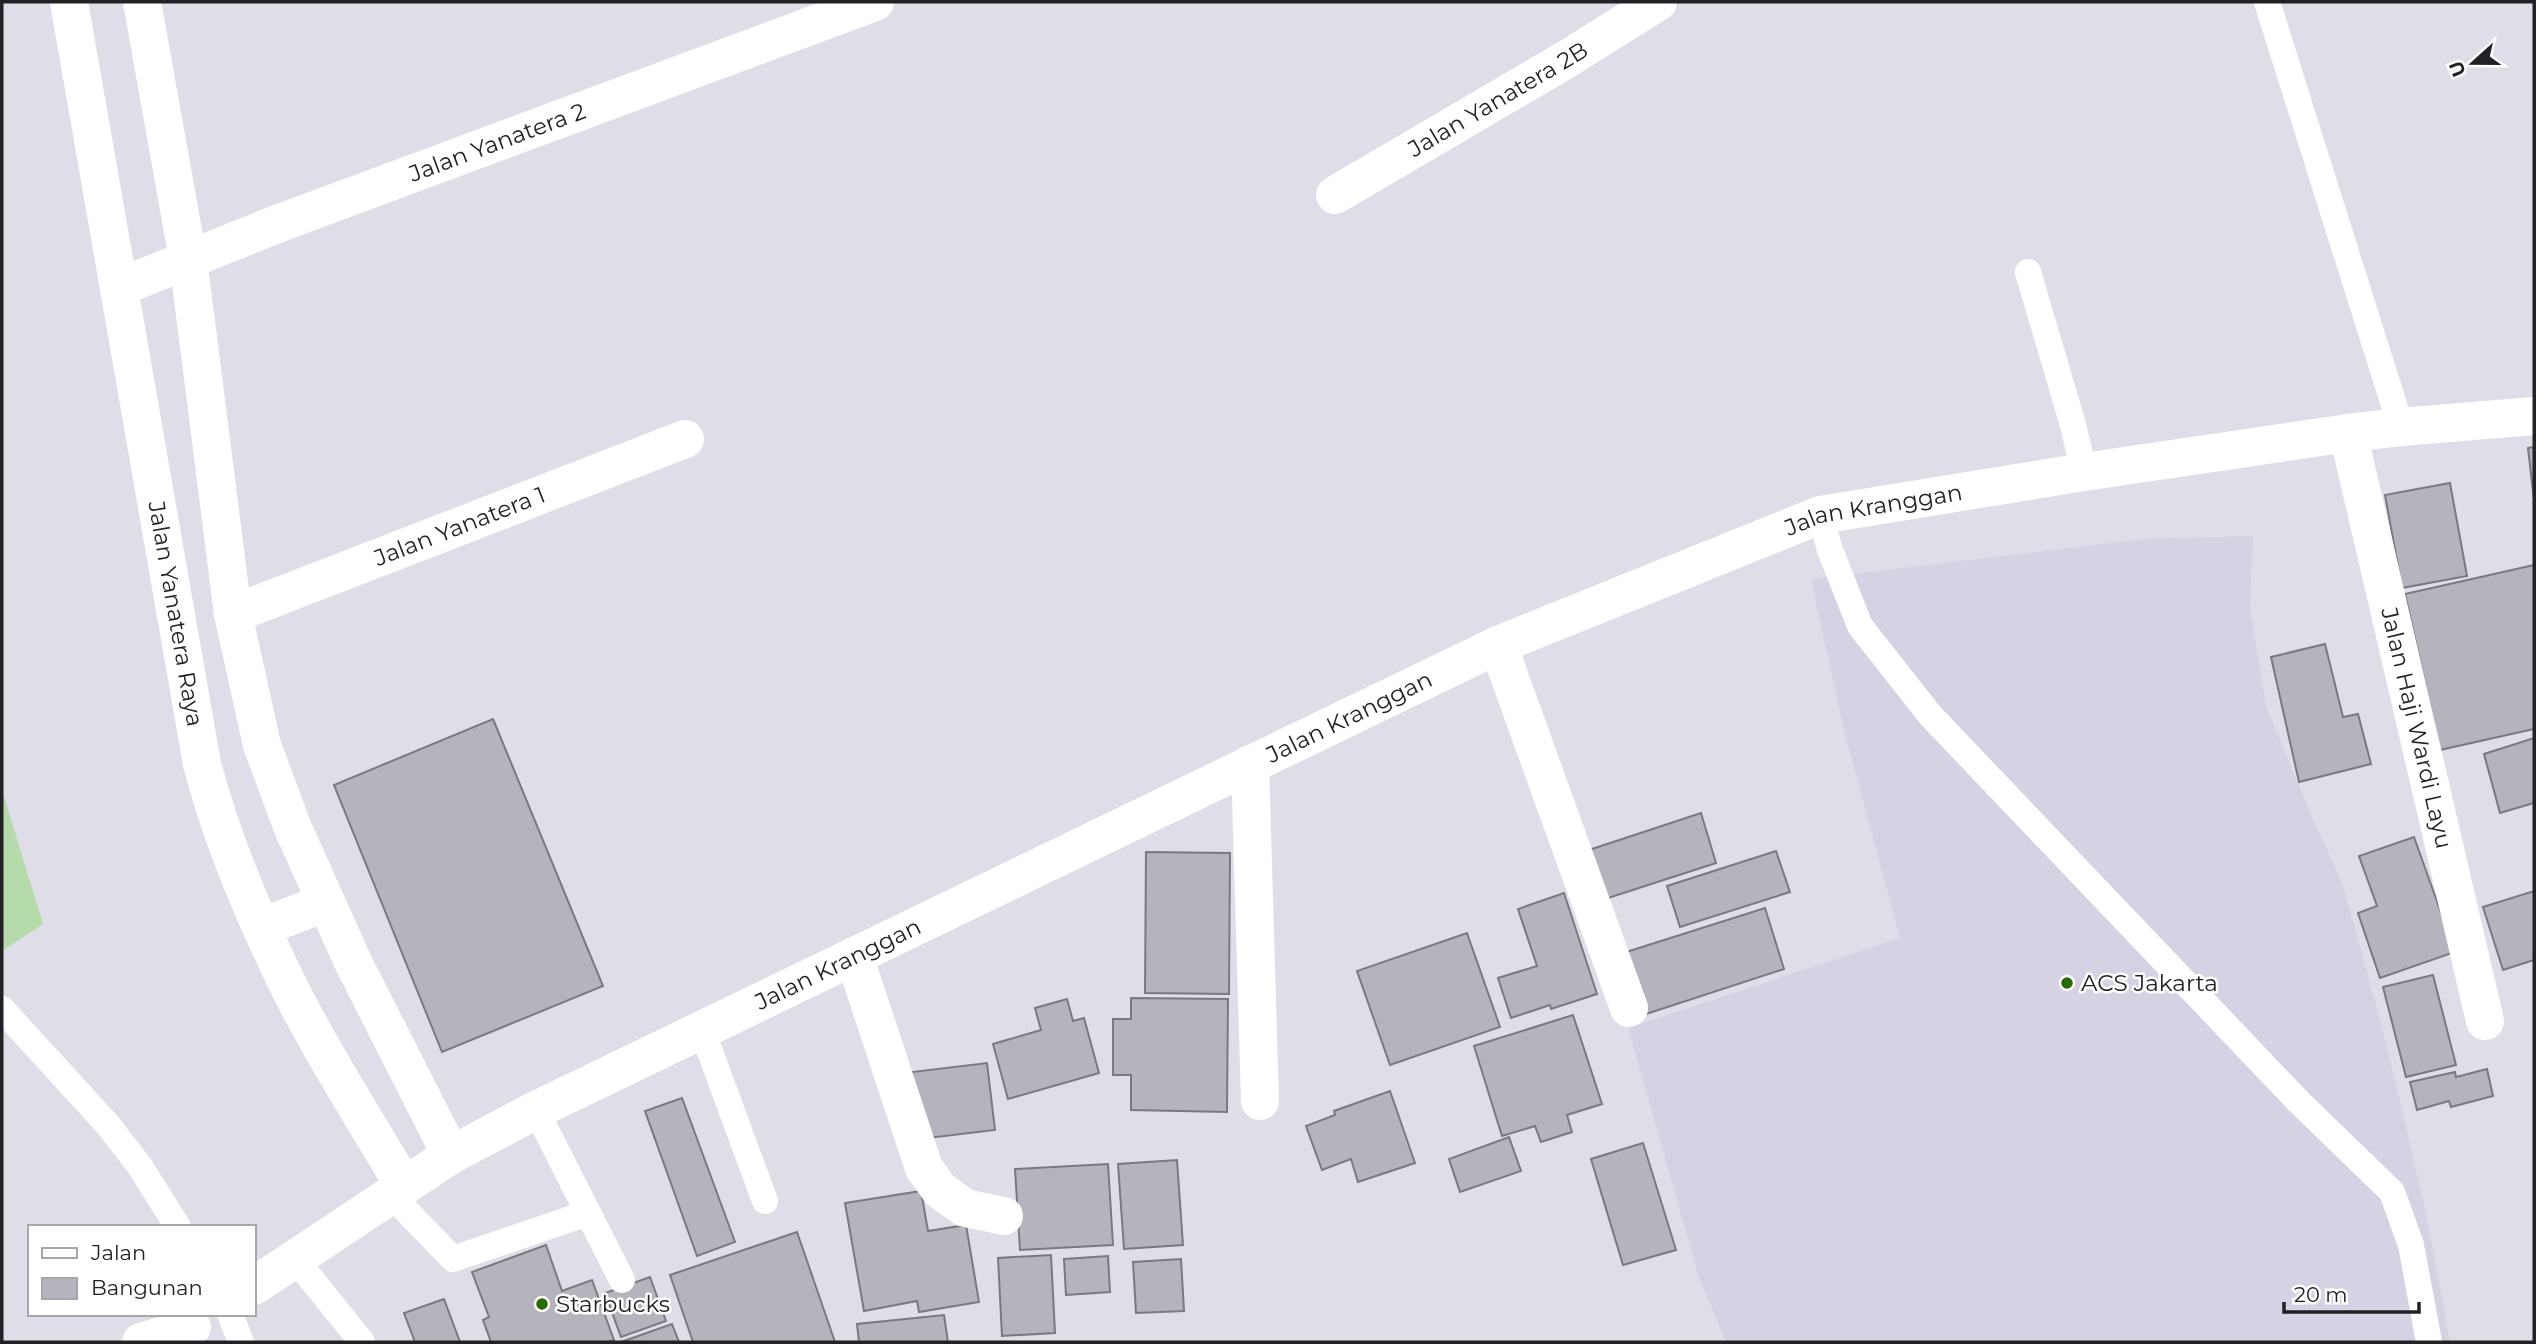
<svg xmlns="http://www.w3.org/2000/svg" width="2536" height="1344" viewBox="0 0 2536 1344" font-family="Montserrat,sans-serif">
  <rect width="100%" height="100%" fill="#dfdee8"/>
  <path fill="#d4d2e3" d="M2253,536L2250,608L2266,706L2311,815L2343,885L2384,1035L2407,1131L2429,1228L2450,1342H1726L1699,1277L1628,1028L1900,938L1844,730L1811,579L2144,539Z"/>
  <path fill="#b6dbaa" d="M2,790L43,924L2,951Z"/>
  <g fill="#b5b3bd" stroke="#7a7982" stroke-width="2">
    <path d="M2534,447V500L2528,448Z"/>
    <path d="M2450,483L2467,576L2402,588L2385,495Z"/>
    <path d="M2534,565V729L2440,750L2405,594Z"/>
    <path d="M2325,644L2343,717L2358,714L2371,764L2299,782L2271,657Z"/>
    <path d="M493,719L603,986L442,1052L334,785Z"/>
    <path d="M2534,738V803L2500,813L2484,754Z"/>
    <path d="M1701,813L1716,863L1602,900L1586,851Z"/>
    <path d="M2414,837L2455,952L2380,978L2358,913L2377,906L2359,856Z"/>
    <path d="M1776,851L1790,892L1680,927L1667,886Z"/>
    <path d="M1146,852L1230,853L1229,994L1145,993Z"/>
    <path d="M2534,891V960L2503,970L2483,907Z"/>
    <path d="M1564,893L1597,994L1551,1009L1550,1005L1511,1018L1498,978L1537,966L1518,909Z"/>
    <path d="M1765,908L1784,969L1637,1017L1617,955Z"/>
    <path d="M1467,933L1500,1027L1390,1065L1357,971Z"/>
    <path d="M2433,975L2456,1065L2406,1077L2383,987Z"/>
    <path d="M1131,998L1228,999L1227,1112L1131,1110V1075H1113V1019H1131Z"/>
    <path d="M1067,999L1073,1021L1084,1018L1099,1073L1008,1099L993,1044L1041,1030L1035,1008Z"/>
    <path d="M1573,1015L1602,1104L1567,1115L1572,1132L1541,1142L1535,1126L1502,1136L1474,1046Z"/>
    <path d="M987,1063L995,1130L920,1139L912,1072Z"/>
    <path d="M2487,1069L2493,1096L2451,1107L2449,1101L2417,1110L2410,1082L2455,1072L2456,1077Z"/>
    <path d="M1390,1091L1415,1163L1358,1182L1351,1159L1322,1170L1306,1126L1335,1115L1334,1111Z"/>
    <path d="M682,1098L735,1242L697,1256L645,1111Z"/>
    <path d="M1509,1137L1521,1171L1460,1192L1449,1159Z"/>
    <path d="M1643,1143L1676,1250L1623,1265L1591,1159Z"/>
    <path d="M1177,1160L1183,1245L1124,1249L1118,1164Z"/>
    <path d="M1108,1164L1113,1245L1020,1250L1015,1169Z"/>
    <path d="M921,1191L928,1231L966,1225L979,1302L919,1312L917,1301L864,1311L845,1203Z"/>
    <path d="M797,1232L835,1342H693L670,1275Z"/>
    <path d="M546,1245L562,1291L592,1280L614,1340L607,1342H491L483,1320L489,1317L472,1272Z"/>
    <path d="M1051,1255L1055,1333L1002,1336L998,1258Z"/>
    <path d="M1108,1256L1110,1292L1066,1295L1064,1259Z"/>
    <path d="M1181,1259L1184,1311L1136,1313L1133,1262Z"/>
    <path d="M650,1277L666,1321L621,1337L605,1293Z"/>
    <path d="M444,1299L460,1342H415L404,1313Z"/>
    <path d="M944,1315L948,1342H859L857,1324Z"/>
    <path d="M672,1324L679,1342H621Z"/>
  </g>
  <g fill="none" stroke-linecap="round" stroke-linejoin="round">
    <g stroke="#fff" stroke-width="26">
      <path d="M2267,2L2401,427"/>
      <path d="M2028,272L2073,425L2084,472"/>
      <path d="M1820,515L1830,550L1860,626L1930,715L2298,1101L2392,1192L2411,1245L2429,1342"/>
      <path d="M2,1009L108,1125L139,1165L178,1227"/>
      <path d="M702,1030L765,1201"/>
      <path d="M391,1195L453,1259L588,1213L536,1110"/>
      <path d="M588,1213L622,1280"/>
      <path d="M295,1259L362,1342"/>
      <path d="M230,1314L241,1342"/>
    </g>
    <g stroke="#fff" stroke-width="38">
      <path id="s1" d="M69,2L202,764C223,844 257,923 294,997C327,1061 367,1123 404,1186"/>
      <path d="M142,2L188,259L233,614L262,745L292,826L353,962L451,1155"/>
      <path id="s2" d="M1335,195L1567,59L1658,2"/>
      <path id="s3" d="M120,287L277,224L875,2"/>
      <path id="s4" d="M2348,433L2485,1021"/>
      <path id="s5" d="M233,614L685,439"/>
      <path d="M1498,645L1629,1008"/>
      <path d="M1250,764L1260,1101"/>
      <path d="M263,927L326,902"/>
      <path d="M854,956L924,1168L940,1190L965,1208L1004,1216"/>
    </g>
    <g stroke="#fff" stroke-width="38">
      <path id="s6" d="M254,1286L451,1155L536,1110L1498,645L1820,515L2084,472L2348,433L2401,427L2534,416"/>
      <path d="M141,1342L192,1327"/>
    </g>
  </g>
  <g fill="#276b01" stroke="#fff" stroke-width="2.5">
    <circle cx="2067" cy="983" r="7"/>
    <circle cx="542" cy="1304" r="7"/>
  </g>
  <g text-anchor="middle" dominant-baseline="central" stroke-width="5" stroke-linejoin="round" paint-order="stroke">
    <g font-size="23" fill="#222125" stroke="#fff">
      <text stroke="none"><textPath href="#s2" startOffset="189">Jalan Yanatera 2B</textPath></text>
      <text stroke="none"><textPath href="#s3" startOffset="404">Jalan Yanatera 2</textPath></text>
      <text stroke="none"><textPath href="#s6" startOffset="1802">Jalan Kranggan</textPath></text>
      <text stroke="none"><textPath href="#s5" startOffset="243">Jalan Yanatera 1</textPath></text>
      <text stroke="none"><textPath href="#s1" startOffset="621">Jalan Yanatera Raya</textPath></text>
      <text stroke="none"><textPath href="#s6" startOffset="1236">Jalan Kranggan</textPath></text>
      <text stroke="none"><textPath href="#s4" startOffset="303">Jalan Haji Wardi Layu</textPath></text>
      <text stroke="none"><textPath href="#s6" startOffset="668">Jalan Kranggan</textPath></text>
    </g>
    <g font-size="23" fill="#222125" stroke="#fff" text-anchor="start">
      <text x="2081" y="983">ACS Jakarta</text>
      <text x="556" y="1304">Starbucks</text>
    </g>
  </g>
  <rect width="2536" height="1344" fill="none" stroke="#222125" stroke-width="7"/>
  <rect x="28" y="1225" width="228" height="91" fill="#ffffff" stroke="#a7a6a8" stroke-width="2"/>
  <rect x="42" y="1248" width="35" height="10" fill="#ffffff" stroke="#a7a6a8" stroke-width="2"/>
  <text x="91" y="1260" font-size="21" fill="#222125">Jalan</text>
  <rect x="42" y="1278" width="35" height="21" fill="#b5b3bd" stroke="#a7a6a8" stroke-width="2"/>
  <text x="91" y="1295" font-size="21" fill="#222125">Bangunan</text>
  <g transform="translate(2473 63) rotate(249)" stroke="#ffffff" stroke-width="5" paint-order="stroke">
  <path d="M0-5L12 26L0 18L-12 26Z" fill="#222125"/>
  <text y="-10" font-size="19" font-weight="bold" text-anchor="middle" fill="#222125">U</text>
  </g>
  <path d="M2284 1302v10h135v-10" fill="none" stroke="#222125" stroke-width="3.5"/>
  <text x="2294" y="1302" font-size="21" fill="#222125" stroke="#ffffff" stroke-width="5" paint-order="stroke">20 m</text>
</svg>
